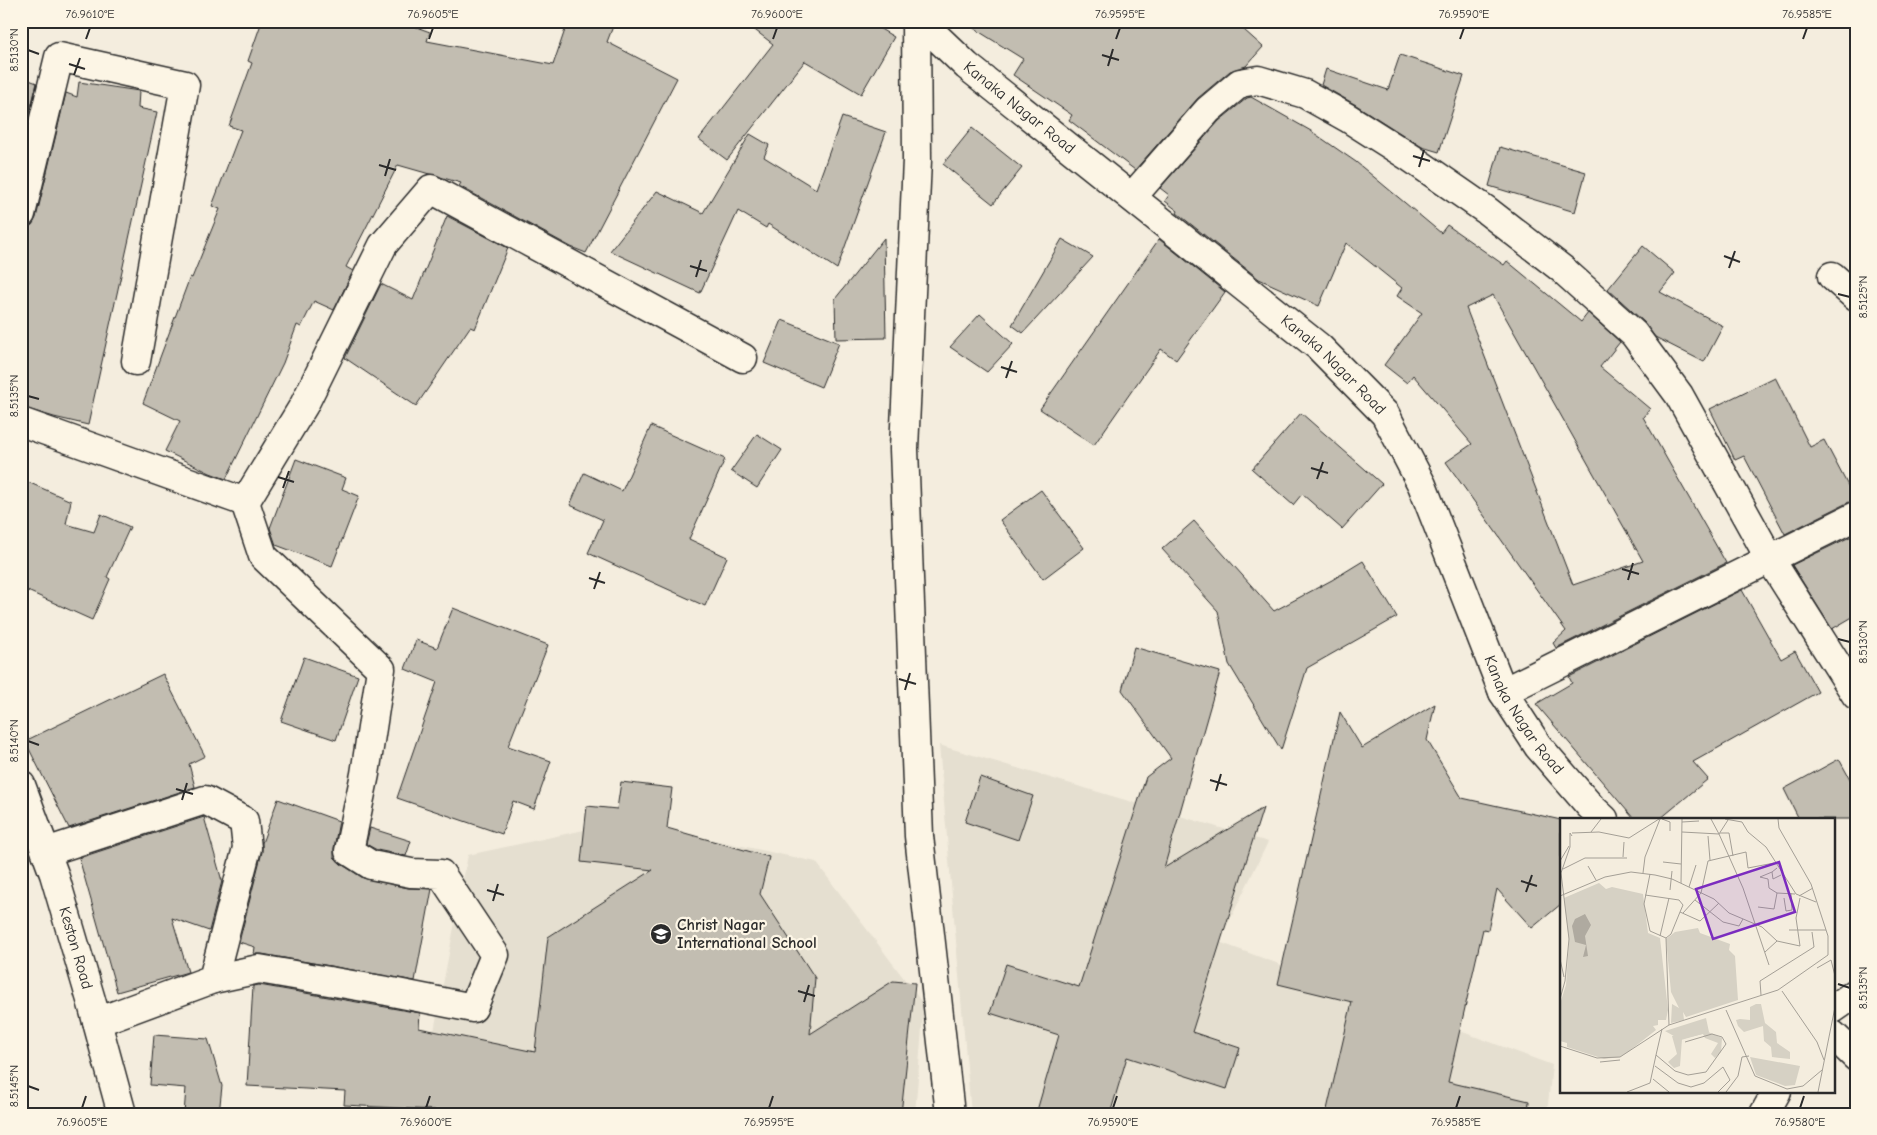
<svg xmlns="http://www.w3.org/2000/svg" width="1877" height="1135" viewBox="0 0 1877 1135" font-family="'Comic Neue',sans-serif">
  <rect width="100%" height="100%" fill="#f4edde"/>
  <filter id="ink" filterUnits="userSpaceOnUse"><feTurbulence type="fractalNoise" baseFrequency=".02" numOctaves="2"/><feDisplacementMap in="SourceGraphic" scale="10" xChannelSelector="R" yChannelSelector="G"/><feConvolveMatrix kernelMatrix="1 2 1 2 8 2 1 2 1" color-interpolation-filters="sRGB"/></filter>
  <g filter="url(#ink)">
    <g fill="#e5dfd0">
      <path d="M939,745L1268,842L1219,942L1552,1065L1547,1114H971Z"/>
      <path d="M626,821L816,862L924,1005L915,1114H418L468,855Z"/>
    </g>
    <g fill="#c2bdb1" stroke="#2b2b2b" fill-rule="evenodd">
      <path d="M262,21H400L430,32L427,41L553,65L568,21H615L607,42L677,78L586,253L571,247L459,186L461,183L398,165L346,267L353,271L334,310L314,301L301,327L297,325L283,363L226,479L210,473L165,451L180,421L143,403L190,277L192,278L220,209L212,206L241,130L229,126L252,63L248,61Z"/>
      <path d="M743,21H867L894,37L861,94L805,61L727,160L699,139L773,44Z"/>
      <path d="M962,21H1234L1263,47L1246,66L1230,71L1198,98L1135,170L1069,120L1072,115L1013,75L1023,59Z"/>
      <path d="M1400,55L1464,76L1439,152L1422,147L1356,105L1321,85L1326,69L1388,90Z"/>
      <path d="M21,77L37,83L21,147Z"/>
      <path d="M79,82L139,91L138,108L157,112L88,425L54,417L21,407V229L32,225L36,218L66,93L77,97Z"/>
      <path d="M1251,97L1311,131L1356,162L1441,233L1447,225L1504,265L1507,261L1581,322L1588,313L1620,342L1600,367L1650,409L1643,417L1726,563L1556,648L1553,643L1566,631L1446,462L1472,444L1413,375L1407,383L1384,365L1422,313L1397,296L1402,288L1346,243L1319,306L1259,279L1177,213L1178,211L1165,201L1169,195L1160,188L1219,121L1247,98ZM1493,295L1643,561L1573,585L1466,308Z"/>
      <path d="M842,117L886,132L837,269L768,224L766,228L738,211L700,293L610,251L657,191L703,213L750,134L769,145L764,157L816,189Z"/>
      <path d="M972,128L1022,168L993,204L943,164Z"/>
      <path d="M1500,147L1586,172L1575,212L1489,186Z"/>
      <path d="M447,216L508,248L475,329L470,327L416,406L345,358L381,284L413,300Z"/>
      <path d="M884,238L886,338L836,339L835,299Z"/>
      <path d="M1062,239L1093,257L1023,333L1012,325Z"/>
      <path d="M1159,239L1225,292L1176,360L1161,349L1094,445L1040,409Z"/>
      <path d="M1643,246L1675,273L1660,292L1723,326L1704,362L1655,337L1644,322L1608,289Z"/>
      <path d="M980,314L1013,344L987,372L950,347Z"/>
      <path d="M782,320L839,343L821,387L764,363Z"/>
      <path d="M1775,377L1810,447L1824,440L1856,501L1849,502L1785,534L1744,456L1735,460L1710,409Z"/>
      <path d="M1301,413L1382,484L1342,529L1302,494L1293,505L1252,469Z"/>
      <path d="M651,426L725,459L689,539L727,557L705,606L588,553L603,520L570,505L584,473L622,491Z"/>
      <path d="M757,434L782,450L757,488L731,471Z"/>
      <path d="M296,459L346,478L342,489L359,496L332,566L276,545L270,528Z"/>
      <path d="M21,479L71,501L66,524L94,532L101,514L130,527L107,577L110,579L92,620L21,588Z"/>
      <path d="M1041,490L1084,548L1043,579L1000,520Z"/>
      <path d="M1194,521L1274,611L1332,580L1363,561L1397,617L1307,668L1281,750L1229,664L1218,611L1162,549Z"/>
      <path d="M1856,534V615L1832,629L1792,565Z"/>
      <path d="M1742,590L1781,659L1795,651L1818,692L1693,762L1708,779L1660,819H1634L1536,704L1572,683L1569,677Z"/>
      <path d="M453,608L548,645L508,746L551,761L534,809L513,801L502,834L397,798L437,682L405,669L416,640L437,648Z"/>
      <path d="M1134,647L1220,672L1164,868L1263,808L1192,1032L1240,1048L1227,1089L1127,1057L1110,1114H1036L1059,1035L990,1013L1006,964L1079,987L1146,777L1171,758L1122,690Z"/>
      <path d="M304,657L358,676L336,740L281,721Z"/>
      <path d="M163,674L205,756L189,764L195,787L69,828L25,741Z"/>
      <path d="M1435,704L1427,740L1462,798L1561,820V904L1532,928L1497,889L1488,930L1483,929L1448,1082L1529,1101L1528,1114H1326L1352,1002L1278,984L1340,712L1362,748Z"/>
      <path d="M1839,759L1856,790V819H1799L1784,789Z"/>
      <path d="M980,777L1033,796L1018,840L965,822Z"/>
      <path d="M621,782L672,788L667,828L769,857L760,894L815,978L810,1034L893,981L915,983L901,1114H434L435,1110L344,1105L345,1091L247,1086L253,986L259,985L420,1013L419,1028L535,1052L548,937L653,870L581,862L587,806L617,809Z"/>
      <path d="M278,799L339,821L334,848V857L341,864L363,878L408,888L432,889L415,981L262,954H254L255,947L239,942L262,852V843Z"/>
      <path d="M204,817L222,881L209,931L172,918L188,972L117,992L79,858Z"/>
      <path d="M370,828L411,841L406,856L377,850L366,844Z"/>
      <path d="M154,1035L208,1039L222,1086L219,1114H184L186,1088L150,1085Z"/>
    </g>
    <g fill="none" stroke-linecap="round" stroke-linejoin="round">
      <g stroke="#2b2b2b" stroke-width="31">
        <g id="street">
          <path d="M916,21L917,160L904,449L919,836L950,1114"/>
          <path id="s1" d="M920,21L967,66L1319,347L1385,414L1422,485L1503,692L1538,746L1590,806L1604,819"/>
          <path d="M1132,197L1208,110L1240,83L1258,80L1305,94L1348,118L1411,158L1486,210L1562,269L1634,334L1679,395L1770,559L1856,695"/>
          <path d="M21,214L59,57L185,85L136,361"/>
          <path d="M1832,276L1856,297"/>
          <path d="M21,422L245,502L304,405L383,245L431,189L743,358"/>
          <path d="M1503,692L1856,516"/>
          <path d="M46,852L205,800L244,821L247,848L213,979L97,1022"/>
          <path d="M213,979L259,969L387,991L473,1008L495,955L441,874L411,873L371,865L349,851L365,774L381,669L263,556L245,502"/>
          <path d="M1833,1009L1856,993"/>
          <path d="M1833,1035L1856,1057"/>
          <path d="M1764,1114L1777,1091"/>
        </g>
      </g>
      <g stroke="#2b2b2b" stroke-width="31">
        <g id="secondary">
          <path id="s2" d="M21,785L54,874L91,1000L122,1114"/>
        </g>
      </g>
      <use href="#street" stroke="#fcf5e5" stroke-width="28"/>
      <use href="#secondary" stroke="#fcf5e5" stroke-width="28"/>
    </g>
  </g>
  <path fill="none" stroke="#2b2b2b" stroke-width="2" d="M86,39L90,28M429,39L433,28M773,39L777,28M1116,39L1120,28M1460,39L1464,28M1803,39L1807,28M28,50L39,54M1102,55L1119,60M69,64L85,69M1108,66L1113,49M74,75L80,58M1413,156L1430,161M379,165L396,170M1419,167L1424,150M385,176L390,159M1724,256L1740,262M690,266L707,271M1729,268L1735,251M696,277L701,260M1838,294L1850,297M1001,367L1017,372M1006,378L1012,361M28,396L39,399M1311,468L1328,473M278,477L294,482M1317,479L1323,462M283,488L289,471M1622,569L1639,574M589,578L605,583M1628,580L1633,563M594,589L600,572M1838,639L1850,642M899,679L916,684M905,690L910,673M28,741L39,745M1210,780L1227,785M176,789L193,794M1216,791L1221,774M182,800L187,783M1521,881L1537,886M487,890L504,895M1526,892L1532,875M493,901L498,884M1838,984L1850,988M798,991L815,996M804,1002L809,985M28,1086L39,1090M82,1108L86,1096M426,1108L430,1096M769,1108L773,1096M1113,1108L1117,1096M1456,1108L1460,1096M1800,1108L1804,1096"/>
  <defs>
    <g id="school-disc" transform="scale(1.125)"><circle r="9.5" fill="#2b2b2b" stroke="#fcf5e5"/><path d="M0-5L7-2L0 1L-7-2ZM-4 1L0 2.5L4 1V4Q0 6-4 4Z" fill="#fff"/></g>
  </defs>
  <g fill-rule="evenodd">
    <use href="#school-disc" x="661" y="934"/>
  </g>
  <g text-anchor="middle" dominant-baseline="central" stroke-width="4.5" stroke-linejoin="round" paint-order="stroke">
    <g font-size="16" fill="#2b2b2b" stroke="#fcf5e5">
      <text stroke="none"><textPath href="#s1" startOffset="132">Kanaka Nagar Road</textPath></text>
      <text stroke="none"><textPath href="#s1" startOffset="538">Kanaka Nagar Road</textPath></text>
      <text stroke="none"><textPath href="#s1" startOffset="942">Kanaka Nagar Road</textPath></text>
      <text stroke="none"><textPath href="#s2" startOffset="172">Keston Road</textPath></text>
    </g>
    <g font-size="16" font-weight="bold" fill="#2b2b2b" stroke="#fcf5e5" text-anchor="start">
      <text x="677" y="925">Christ Nagar<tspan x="677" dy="18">International School</tspan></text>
    </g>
  </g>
  <g transform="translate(1560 818)">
    <rect width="275" height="275" fill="#f4edde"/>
    <path d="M196,186H201L205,205L216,214L217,225L230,234V241L212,239L211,229L204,223L203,208L184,214L178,208L176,202L180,201L190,202V189ZM146,213L162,220L161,234L155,240L151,236L158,225L145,220L143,216L122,221L120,248L114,250L108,244L117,236L112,218Z" fill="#d6d1c4"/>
    <path d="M39,65L46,71L52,69L83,76L88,115L100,120L108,192L106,202H98V207L93,208L96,212L68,234L60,239L44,241L7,229V225L0,223V186L6,167L9,123L4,80ZM138,110L140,115L170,126L169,132L175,138L178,182L126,199L123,194L124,202L111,205L112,186L119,190L111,174L106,121L115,114ZM146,200L149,214L121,222L105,213Z" fill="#d6d1c4"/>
    <path d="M190,239L240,248L235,267L225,268L196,257Z" fill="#d6d1c4"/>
    <path d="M25,96L31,107L25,118L28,138L23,139L26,127L15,124L12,108L15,101Z" fill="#afaaa0"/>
    <path fill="none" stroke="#a49f96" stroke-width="1" d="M102,1L110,4V13M165,1L182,4L188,14L206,29L236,76L256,84M168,2L159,16L183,70L209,147M122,4L139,3M31,14L41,1M122,14L159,16L151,1M12,15L39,14L69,20L99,1M160,15H169L173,38M148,18L150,42M63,39L64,24M0,43L9,28M103,44L121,46M28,48L36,62M217,50L212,54L213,61L221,57M3,51L25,40H67M212,54L200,59L208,61L209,70L217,75M83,55L85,39L100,1M90,56L84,86L90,113L106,120L109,207M121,65L122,1M129,69L136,47M110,72L112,53M85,77L119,82L123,87L120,94M0,78L45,59L71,54L95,57L112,61L154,81L169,95L202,109L217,123L240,128L236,100L240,80M239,78L253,70M224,80L226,93L232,92L231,75M135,82L163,104L179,108L183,101M198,89L214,91L217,75L235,76M123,95L141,75L148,43L186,34L188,50L214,45M229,112H266M100,118L109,80M106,120L111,116L120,94L140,103L159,85M205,134L217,123M0,141L4,159M271,142L275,158M257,150L271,142M222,173L257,224L264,242M201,177L200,163L254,129L252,114M0,181L5,163L9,121L1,55L10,29V15L12,18M166,192L195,258L227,271L243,268L262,252M102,211L96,237L115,253L128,257L146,254L166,226L162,219L152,216L125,224M0,228L37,240L60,239L109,207L218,172L268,137V118L251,66L219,10L218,1M40,244L60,242M95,248L118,265L131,269L144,265L163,249L170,262L158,274M93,261L109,274M67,274L90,265L96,237M166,274L178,258L182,239L189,238M258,274L275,189"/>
    <path fill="#7b2cbf" fill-opacity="0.15" stroke="#7b2cbf" stroke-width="2.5" d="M219,44L235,94L153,121L136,71Z"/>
    <rect width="275" height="275" fill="none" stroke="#2b2b2b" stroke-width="2.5"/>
  </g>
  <rect width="1877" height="1135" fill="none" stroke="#fcf5e5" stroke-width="55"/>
  <rect x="28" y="28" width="1822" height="1080" fill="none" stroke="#2b2b2b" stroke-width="2"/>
  <g font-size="12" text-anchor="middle" fill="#2b2b2b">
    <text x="90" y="18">76.9610°E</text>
    <text x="433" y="18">76.9605°E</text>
    <text x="777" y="18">76.9600°E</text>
    <text x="1120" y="18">76.9595°E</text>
    <text x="1464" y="18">76.9590°E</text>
    <text x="1807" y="18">76.9585°E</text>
    <text transform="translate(14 50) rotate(-90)" y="4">8.5130°N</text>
    <text transform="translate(1863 297) rotate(-90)" y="4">8.5125°N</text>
    <text transform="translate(14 396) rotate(-90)" y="4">8.5135°N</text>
    <text transform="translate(1863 642) rotate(-90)" y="4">8.5130°N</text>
    <text transform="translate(14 741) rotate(-90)" y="4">8.5140°N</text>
    <text transform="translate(1863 988) rotate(-90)" y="4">8.5135°N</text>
    <text transform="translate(14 1086) rotate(-90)" y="4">8.5145°N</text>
    <text x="82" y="1126">76.9605°E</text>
    <text x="426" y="1126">76.9600°E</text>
    <text x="769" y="1126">76.9595°E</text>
    <text x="1113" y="1126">76.9590°E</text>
    <text x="1456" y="1126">76.9585°E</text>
    <text x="1800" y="1126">76.9580°E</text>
  </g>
</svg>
